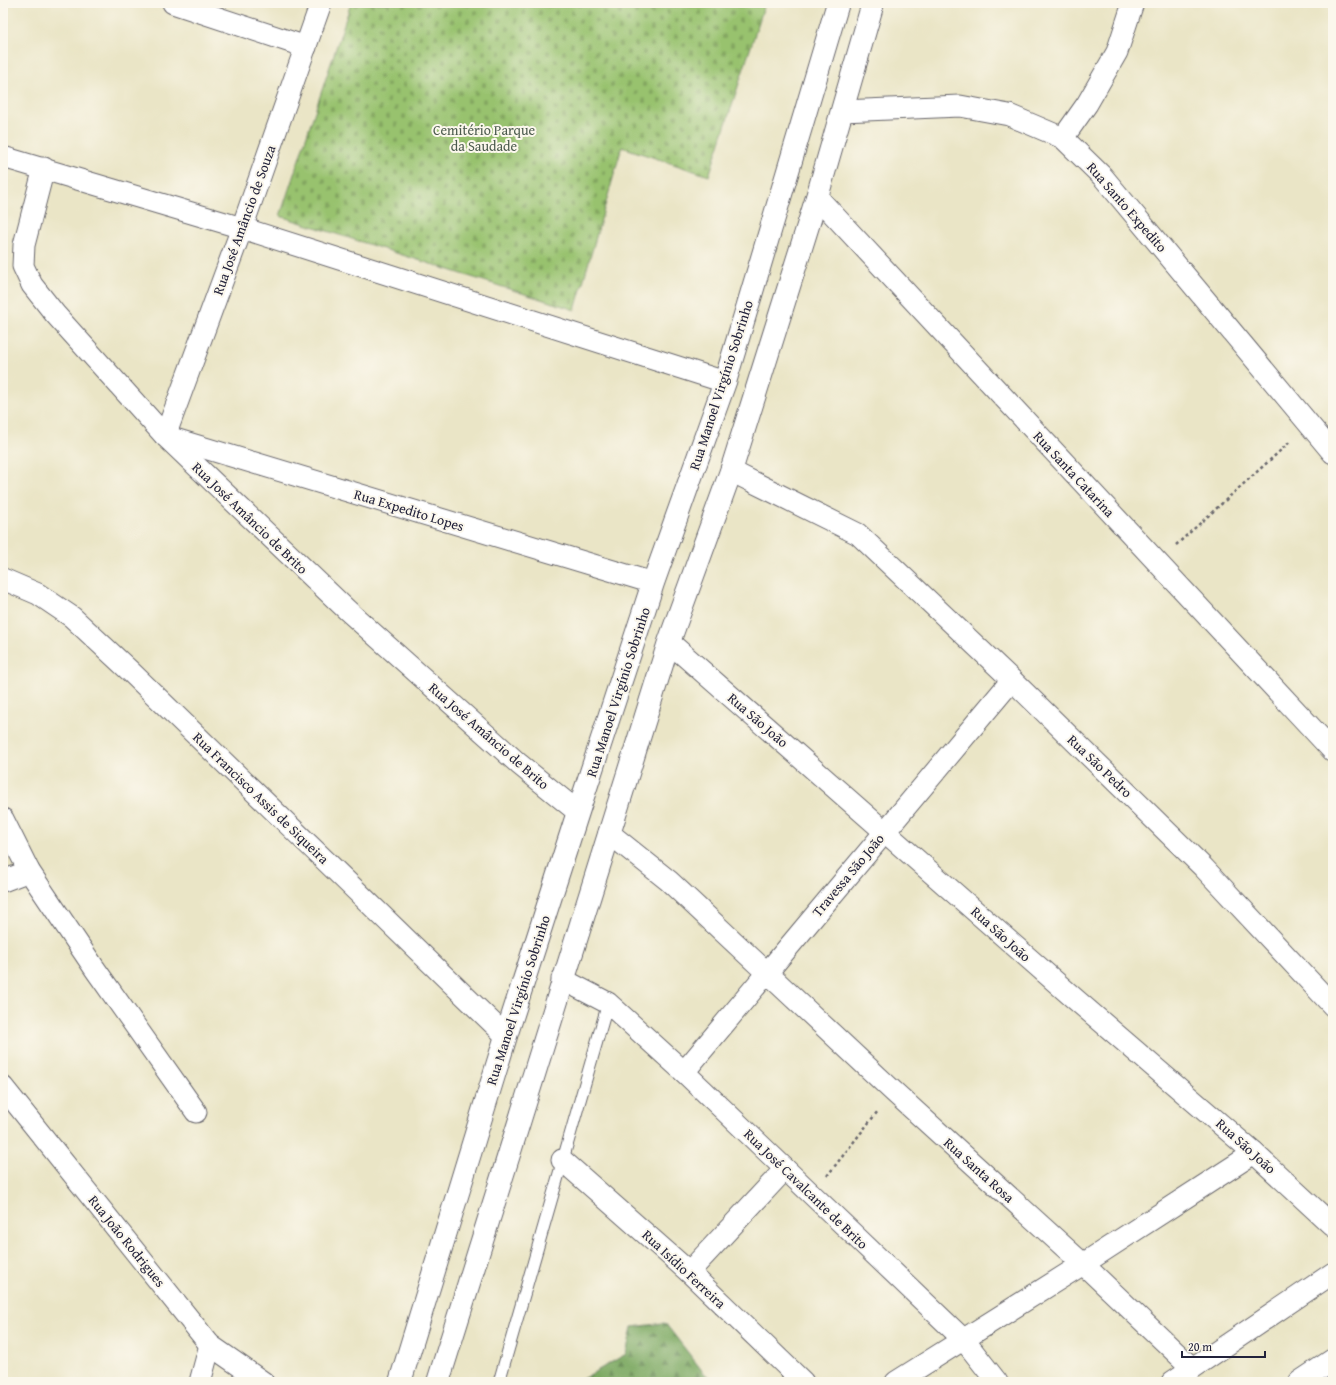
<svg xmlns="http://www.w3.org/2000/svg" width="1336" height="1385" viewBox="0 0 1336 1385" font-family="'Gentium Book Plus',serif">
  <defs>
    <pattern id="forest-firs" width="22" height="20" patternUnits="userSpaceOnUse"><rect width="22" height="20" fill="#7aa861"/><path d="M5 1l3.5 6h-7zM16 11l3.5 6h-7z" fill="#648851"/></pattern>
    <pattern id="cemetery-stones" width="16" height="16" patternUnits="userSpaceOnUse"><rect width="16" height="16" fill="#98c26e"/><path d="M2 7V4a2 2 0 0 1 4 0v3zM10 15v-3a2 2 0 0 1 4 0v3z" fill="#83a660"/></pattern>
  </defs>
  <rect width="100%" height="100%" fill="#fbf7ec"/>
  <filter id="ink" filterUnits="userSpaceOnUse"><feTurbulence type="fractalNoise" baseFrequency=".025" numOctaves="2"/><feDisplacementMap in="SourceGraphic" scale="8" xChannelSelector="R" yChannelSelector="G"/><feConvolveMatrix kernelMatrix="1 2 1 2 8 2 1 2 1" color-interpolation-filters="sRGB"/></filter>
  <filter id="wash" filterUnits="userSpaceOnUse"><feTurbulence type="fractalNoise" baseFrequency=".012" numOctaves="4" result="noise"/><feDisplacementMap in="SourceGraphic" scale="16" xChannelSelector="R" yChannelSelector="G"/><feGaussianBlur stdDeviation="0.9" result="paint"/><feColorMatrix in="noise" values="0 0 0 0 0 0 0 0 0 0 0 0 0 0 0 0 0 1.4 0 .05"/><feComposite in="paint" operator="in"/></filter>
  <g filter="url(#wash)">
    <rect width="100%" height="100%" fill="#eae5c6"/>
    <path fill="url(#forest-firs)" stroke="#4e654e" d="M665,1323L704,1373L715,1382H577L626,1354L632,1327Z"/>
    <path fill="url(#cemetery-stones)" stroke="#5d7254" d="M351,3H765L709,176L622,147L575,310L280,216Z"/>
  </g>
  <g filter="url(#ink)">
    <g fill="none" stroke-linecap="round" stroke-linejoin="round">
      <g stroke="#68666c" stroke-width="13">
        <path id="lane" d="M499,1382L608,1003"/>
      </g>
      <g stroke="#68666c" stroke-width="23">
        <g id="street">
          <path d="M173,3L306,47"/>
          <path d="M321,3L242,228L165,436L653,583"/>
          <path d="M842,111L960,106L1009,115L1063,138L1103,177L1333,453"/>
          <path d="M1063,138L1087,104L1117,52L1133,3"/>
          <path d="M3,157L242,228L725,382"/>
          <path d="M44,168L24,245L23,266L32,285L55,314L165,436L347,610L519,764L578,812"/>
          <path d="M817,197L1333,751"/>
          <path d="M731,471L858,534L1012,680L1203,867L1333,1006"/>
          <path d="M3,579L38,594L72,617L131,672L506,1036"/>
          <path d="M669,642L1075,999L1254,1153L1333,1226"/>
          <path d="M3,819L29,871L95,969L196,1112"/>
          <path d="M609,833L669,881L893,1091L1083,1264L1192,1368"/>
          <path d="M3,881L29,871"/>
          <path d="M562,979L608,1003L684,1072L964,1340L997,1382"/>
          <path d="M684,1072L1012,680"/>
          <path d="M3,1087L210,1345L263,1382"/>
          <path d="M562,1160L689,1272L803,1382"/>
          <path d="M689,1272L785,1169"/>
          <path d="M200,1382L210,1345"/>
          <path d="M896,1382L1083,1264L1254,1153"/>
          <path d="M1172,1382L1333,1273"/>
        </g>
      </g>
      <g stroke="#68666c" stroke-width="24">
        <g id="secondary">
          <path d="M400,1382L506,1036L578,812L653,583L725,382L838,3"/>
          <path d="M438,1382L669,642L731,471L817,197L873,3"/>
        </g>
      </g>
      <g stroke="#68666c" stroke-width="24">
        <path id="primary" d="M1300,1382L1333,1360"/>
      </g>
      <g stroke="#68666c" stroke-width="2.5" stroke-dasharray="3 3" stroke-linecap="butt">
        <path d="M1176,545L1291,441"/>
        <path d="M827,1176L878,1111"/>
      </g>
      <use href="#lane" stroke="#fff" stroke-width="11"/>
      <use href="#street" stroke="#fff" stroke-width="21"/>
      <use href="#secondary" stroke="#fff" stroke-width="22"/>
      <use href="#primary" stroke="#fff" stroke-width="22"/>
    </g>
  </g>
  <g text-anchor="middle" dominant-baseline="central" stroke-width="4" stroke-linejoin="round" paint-order="stroke">
    <g font-size="14" fill="#4b5a4d" stroke="#fbf7ec">
      <text x="484" y="130">Cemitério Parque<tspan x="484" dy="16">da Saudade</tspan></text>
    </g>
    <g font-size="14" fill="#22223b" stroke="#fbf7ec">
      <text transform="translate(1127 207) rotate(49)">Rua Santo Expedito</text>
      <text transform="translate(244 220) rotate(-70)">Rua José Amâncio de Souza</text>
      <text transform="translate(721 385) rotate(-72)">Rua Manoel Virgínio Sobrinho</text>
      <text transform="translate(1074 474) rotate(47)">Rua Santa Catarina</text>
      <text transform="translate(409 510) rotate(17)">Rua Expedito Lopes</text>
      <text transform="translate(250 518) rotate(44)">Rua José Amâncio de Brito</text>
      <text transform="translate(618 692) rotate(-72)">Rua Manoel Virgínio Sobrinho</text>
      <text transform="translate(758 720) rotate(41)">Rua São João</text>
      <text transform="translate(489 736) rotate(41)">Rua José Amâncio de Brito</text>
      <text transform="translate(1100 766) rotate(44)">Rua São Pedro</text>
      <text transform="translate(261 798) rotate(44)">Rua Francisco Assis de Siqueira</text>
      <text transform="translate(848 875) rotate(-50)">Travessa São João</text>
      <text transform="translate(1001 934) rotate(42)">Rua São João</text>
      <text transform="translate(518 1000) rotate(-72)">Rua Manoel Virgínio Sobrinho</text>
      <text transform="translate(1246 1146) rotate(42)">Rua São João</text>
      <text transform="translate(979 1170) rotate(42)">Rua Santa Rosa</text>
      <text transform="translate(806 1189) rotate(44)">Rua José Cavalcante de Brito</text>
      <text transform="translate(127 1241) rotate(51)">Rua João Rodrigues</text>
      <text transform="translate(684 1269) rotate(43)">Rua Isídio Ferreira</text>
    </g>
  </g>
  <rect width="1336" height="1385" fill="none" stroke="#fbf7ec" stroke-width="16"/>
  <path d="M1182 1351v6h83v-6" fill="none" stroke="#22223b" stroke-width="2"/>
  <text x="1188" y="1351" font-size="12" fill="#22223b" stroke="#fbf7ec" stroke-width="3" paint-order="stroke">20 m</text>
</svg>
